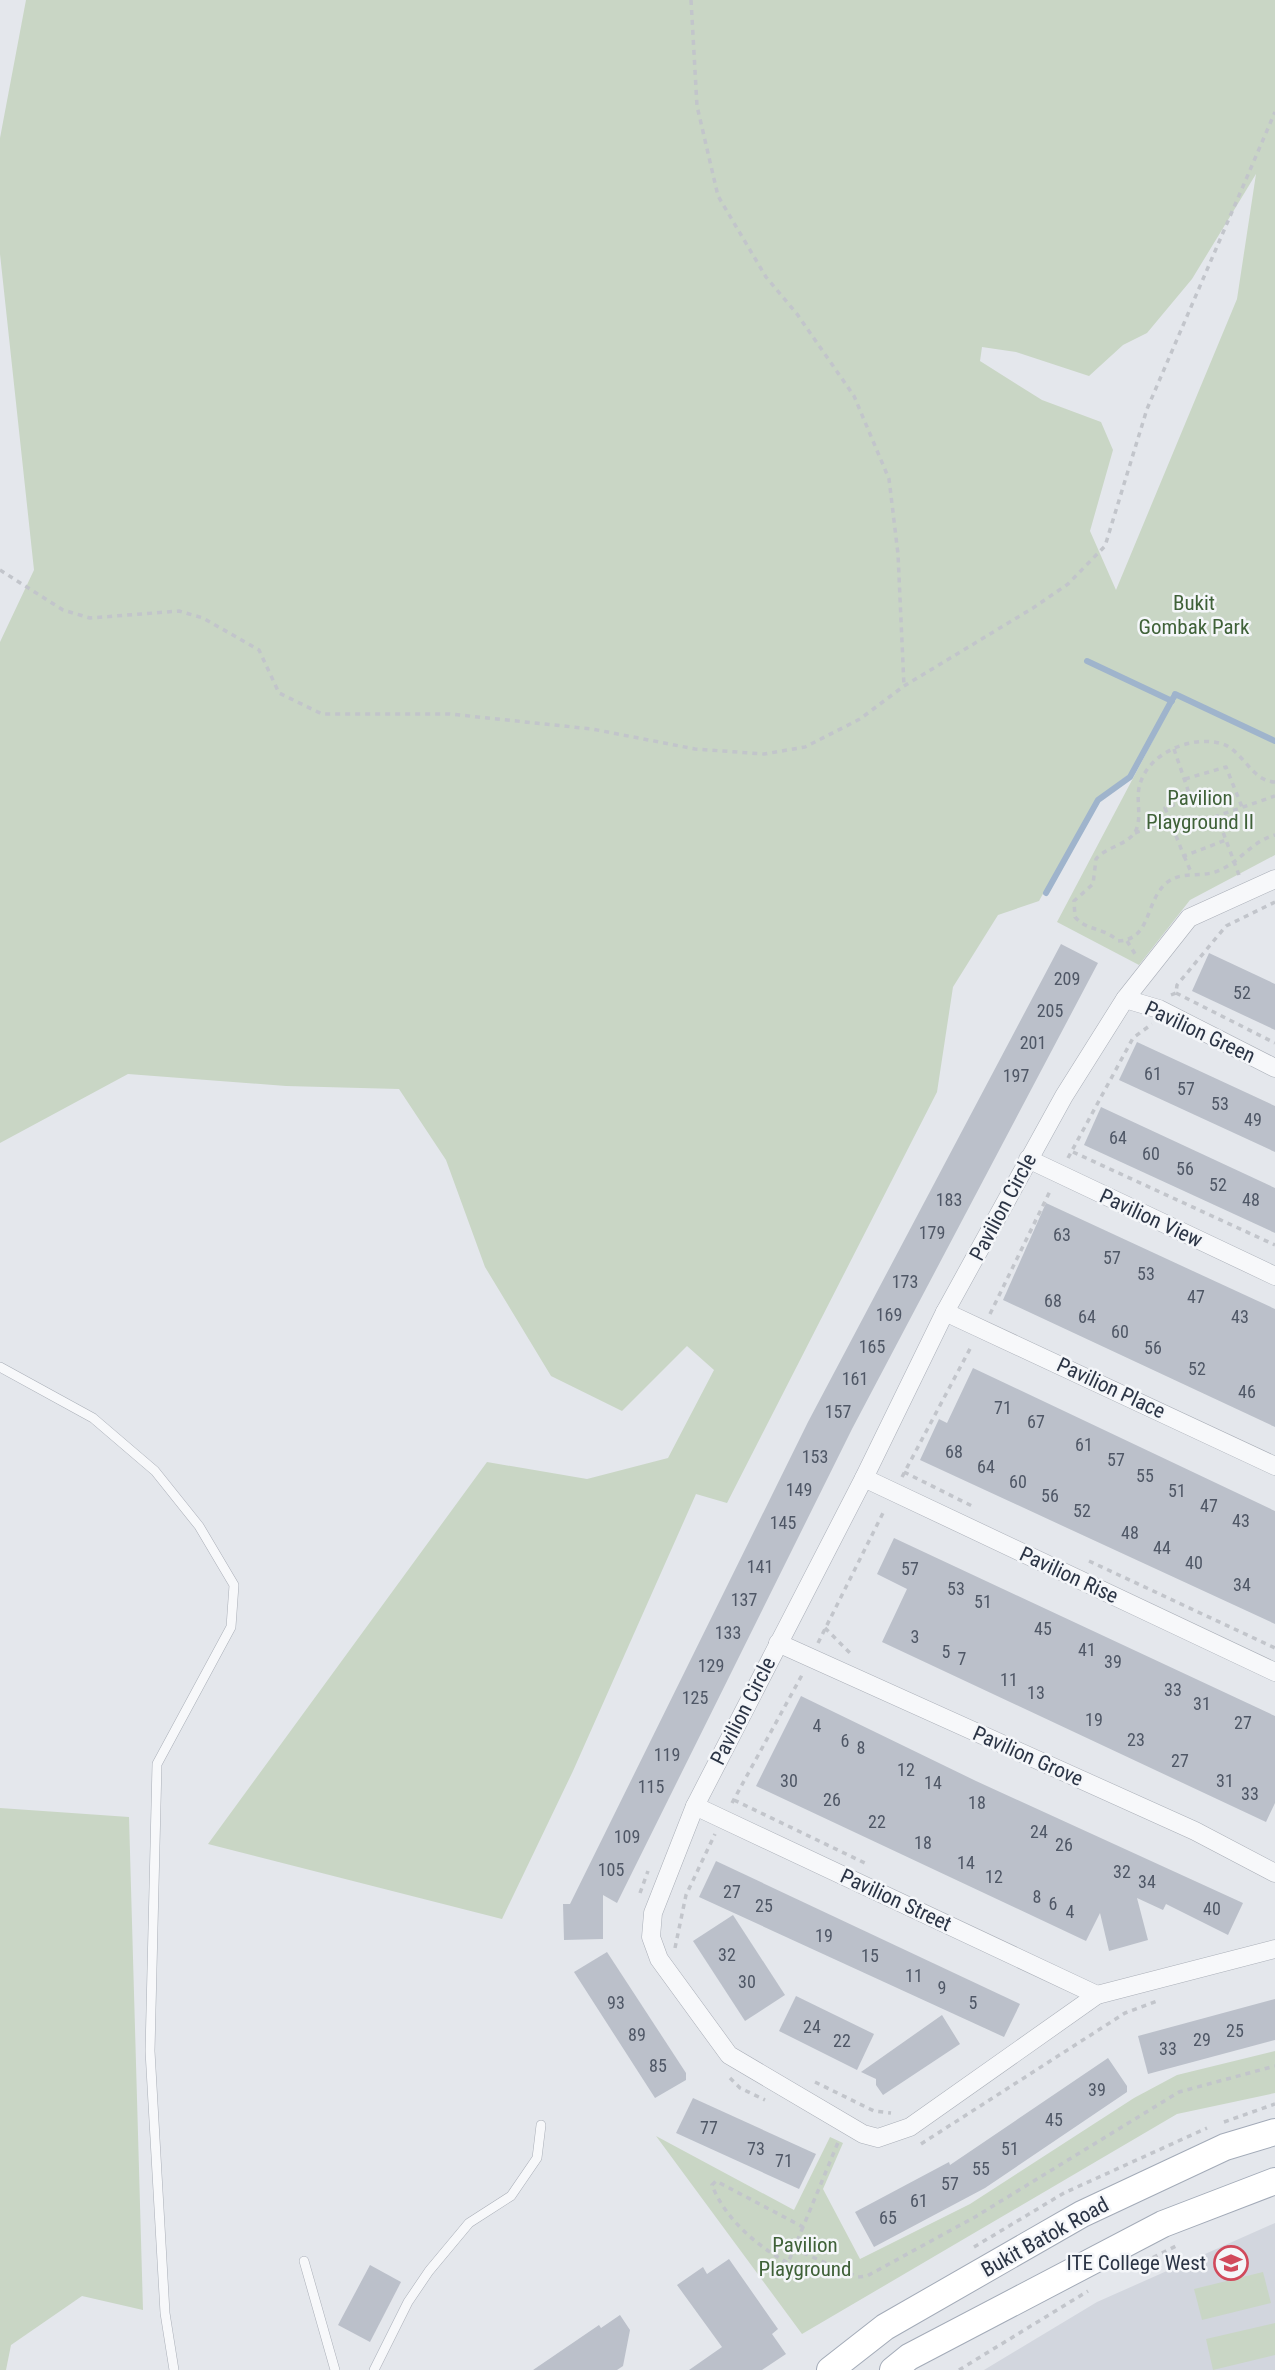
<svg xmlns="http://www.w3.org/2000/svg" width="1275" height="2370" viewBox="0 0 1275 2370" font-family="'Roboto Condensed',sans-serif">
  <rect width="100%" height="100%" fill="#e4e7ec"/>
  <path fill="#d2d6de" d="M1275,2223V2370H984L1097,2302Z"/>
  <g fill="#c9d6c5" fill-rule="evenodd">
    <path d="M26,0H1275V855L1190,900L1139,965L1057,922L1168,712L1128,775L1096,799L1039,901L998,915L953,987L937,1092L727,1503L696,1494L573,1771L502,1919L208,1844L487,1462L587,1479L668,1458L714,1370L687,1346L622,1411L551,1376L485,1267L446,1160L399,1089L286,1086L128,1074L0,1143V642L34,570L0,254V138ZM1256,174L1237,299L1116,590L1090,531L1113,450L1101,422L1042,400L980,361L982,347L1016,352L1089,376L1123,345L1147,333L1192,279Z"/>
    <path d="M0,1808L129,1817L143,2310L82,2296L11,2345L6,2370H0Z"/>
    <path d="M1275,2051V2093L1177,2114L802,2334L656,2136L794,2210L830,2137L843,2143L823,2189L860,2259L970,2204L1134,2098L1177,2075Z"/>
    <path d="M1263,2272L1271,2303L1202,2320L1194,2289Z"/>
    <path d="M1275,2323V2355L1213,2370L1206,2339Z"/>
  </g>
  <g fill="none" stroke-linecap="round" stroke-linejoin="round">
    <g stroke="#9fb4cc" stroke-width="6">
      <path d="M1087,661L1172,701"/>
      <path d="M1174,697L1175,694L1275,741"/>
      <path d="M1046,893L1098,800L1130,777L1173,698"/>
    </g>
  </g>
  <g fill="#bbc0ca">
    <path d="M1061,944L1098,963L852,1429L617,1903L603,1895V1939L564,1940L563,1904H570L808,1422Z"/>
    <path d="M1209,953L1275,984V1030L1192,991Z"/>
    <path d="M1137,1042L1275,1106V1152L1119,1080Z"/>
    <path d="M1101,1107L1275,1188V1233L1084,1145Z"/>
    <path d="M1046,1203L1275,1309V1427L1003,1300Z"/>
    <path d="M973,1368L1275,1511V1624L920,1460L939,1419L947,1423Z"/>
    <path d="M894,1538L1275,1716V1803L1266,1822L882,1642L907,1589L877,1574Z"/>
    <path d="M801,1696L976,1781L1243,1903L1228,1935L1166,1904L1163,1910L1137,1898L1148,1940L1109,1951L1100,1913L1086,1941L756,1786Z"/>
    <path d="M716,1861L1020,2004L1004,2037L699,1897Z"/>
    <path d="M733,1915L785,1995L745,2021L693,1941Z"/>
    <path d="M607,1952L686,2073V2080L655,2098L574,1972Z"/>
    <path d="M796,1996L874,2034L857,2070L779,2031Z"/>
    <path d="M1275,1999V2040L1148,2074L1138,2036Z"/>
    <path d="M942,2015L960,2044L883,2095L876,2085V2079L861,2072Z"/>
    <path d="M1108,2058L1127,2086V2092L985,2188L874,2247L855,2212L949,2162L950,2165Z"/>
    <path d="M693,2098L816,2154L799,2189L676,2133Z"/>
    <path d="M729,2259L778,2329L772,2334L786,2354L762,2370H689L722,2347L677,2285L703,2267L707,2274Z"/>
    <path d="M370,2265L401,2282L370,2342L338,2325Z"/>
    <path d="M620,2315L630,2330L623,2366L617,2370H533L599,2325L601,2328Z"/>
  </g>
  <g fill="none" stroke-linecap="round" stroke-linejoin="round">
    <g stroke="#a9aeb7" stroke-width="10">
      <g id="lane">
        <path d="M0,1367L93,1418L155,1471L199,1526L234,1585L231,1627L157,1764L150,2051L165,2313L174,2370"/>
        <path d="M304,2261L335,2370"/>
        <path d="M374,2370L408,2302L429,2271L469,2223L511,2196L537,2158L541,2125"/>
      </g>
    </g>
    <g stroke="#a9aeb7" stroke-width="19">
      <g id="street">
        <path d="M1275,879L1189,918L1125,999L1064,1096L945,1312L864,1478L695,1806L653,1913L651,1937L659,1959L729,2055L863,2134L878,2138L910,2127L1097,1995L1275,1949"/>
        <path d="M1125,999L1159,1009L1275,1068"/>
        <path d="M1028,1159L1275,1276"/>
        <path d="M945,1312L1275,1466"/>
        <path d="M864,1478L1275,1672"/>
        <path d="M778,1643L1195,1831L1275,1873"/>
        <path d="M695,1806L1097,1995"/>
      </g>
    </g>
    <g stroke="#a3abb8" stroke-width="28">
      <g id="primary">
        <path d="M830,2370L885,2327L1082,2214L1225,2147L1275,2132"/>
        <path d="M893,2370L909,2357L1163,2224L1275,2181"/>
      </g>
    </g>
    <g stroke="#c2c5cb" stroke-width="3.5" stroke-dasharray="5 5" stroke-linecap="butt">
      <path d="M691,0L697,106L718,196L766,277L797,314L854,396L889,479L898,554L904,686"/>
      <path d="M0,570L63,610L90,618L179,611L203,618L259,650L279,693L322,714H450L592,729L695,749L764,754L805,747L860,719L904,686L1033,608L1068,584L1105,546L1147,409L1275,112"/>
      <path d="M1174,749L1191,799L1165,808L1184,856L1226,840"/>
      <path d="M1185,779L1226,767L1242,807"/>
      <path d="M1275,782C1250,781 1243,748 1219,743C1190,736 1149,753 1140,784C1135,799 1143,818 1135,832C1127,845 1106,847 1096,859L1093,884L1074,901L1075,917C1088,932 1102,926 1118,941C1148,940 1146,909 1160,890C1176,867 1200,880 1220,870C1241,861 1252,841 1275,835"/>
      <path d="M1135,833L1169,820"/>
      <path d="M1184,856L1191,872"/>
      <path d="M1239,875L1217,816L1275,796"/>
      <path d="M1127,941L1137,957"/>
      <path d="M1176,993L1275,1043"/>
      <path d="M1171,995L1176,993L1177,985L1226,926L1275,902"/>
      <path d="M1073,1152L1275,1245"/>
      <path d="M1068,1158L1133,1038L1152,1024"/>
      <path d="M990,1314L1051,1189"/>
      <path d="M904,1472L974,1507"/>
      <path d="M902,1477L972,1345"/>
      <path d="M1089,1561L1275,1648"/>
      <path d="M825,1628L851,1654"/>
      <path d="M818,1643L885,1509"/>
      <path d="M734,1800L869,1865"/>
      <path d="M732,1803L802,1675"/>
      <path d="M640,1893L648,1871"/>
      <path d="M675,1948L686,1895L715,1834"/>
      <path d="M730,2078L740,2088L765,2100"/>
      <path d="M815,2082L874,2111L891,2113"/>
      <path d="M1224,2122L1275,2104"/>
      <path d="M921,2144L1125,2013L1160,2000"/>
      <path d="M803,2227L788,2263C757,2246 725,2219 712,2185L716,2181L803,2227L839,2140"/>
      <path d="M974,2247L1064,2193L1207,2128"/>
      <path d="M794,2249L858,2277L867,2276L975,2217L1179,2092L1275,2066"/>
      <path d="M1144,2262L1178,2245"/>
      <path d="M959,2370L1088,2291"/>
    </g>
    <use href="#lane" stroke="#f7f8fa" stroke-width="9"/>
    <use href="#street" stroke="#f7f8fa" stroke-width="18"/>
    <use href="#primary" stroke="#fff" stroke-width="26"/>
  </g>
  <defs>
    <g id="school-ring" transform="scale(1.75)"><circle r="9.5" fill="#f4f6f9" stroke="#d1495b" stroke-width="1.5"/><path d="M0-5L7-2L0 1L-7-2ZM-4 1L0 2.5L4 1V4Q0 6-4 4Z" fill="#d1495b"/></g>
  </defs>
  <g fill-rule="evenodd">
    <use href="#school-ring" x="1231" y="2263"/>
  </g>
  <g text-anchor="middle" dominant-baseline="central" stroke-width="5" stroke-linejoin="round" paint-order="stroke">
    <g font-size="18" fill="#4f5766">
      <text x="1067" y="978">209</text>
      <text x="1242" y="992">52</text>
      <text x="1050" y="1010">205</text>
      <text x="1033" y="1042">201</text>
      <text x="1153" y="1073">61</text>
      <text x="1016" y="1075">197</text>
      <text x="1186" y="1088">57</text>
      <text x="1220" y="1103">53</text>
      <text x="1253" y="1119">49</text>
      <text x="1118" y="1137">64</text>
      <text x="1151" y="1153">60</text>
      <text x="1185" y="1168">56</text>
      <text x="1218" y="1184">52</text>
      <text x="949" y="1199">183</text>
      <text x="1251" y="1199">48</text>
      <text x="932" y="1232">179</text>
      <text x="1062" y="1234">63</text>
      <text x="1112" y="1257">57</text>
      <text x="1146" y="1273">53</text>
      <text x="905" y="1281">173</text>
      <text x="1196" y="1296">47</text>
      <text x="1053" y="1300">68</text>
      <text x="889" y="1314">169</text>
      <text x="1087" y="1316">64</text>
      <text x="1240" y="1316">43</text>
      <text x="1120" y="1331">60</text>
      <text x="872" y="1346">165</text>
      <text x="1153" y="1347">56</text>
      <text x="1197" y="1368">52</text>
      <text x="855" y="1378">161</text>
      <text x="1247" y="1391">46</text>
      <text x="1003" y="1407">71</text>
      <text x="838" y="1411">157</text>
      <text x="1036" y="1421">67</text>
      <text x="1084" y="1444">61</text>
      <text x="954" y="1451">68</text>
      <text x="815" y="1456">153</text>
      <text x="1116" y="1459">57</text>
      <text x="986" y="1466">64</text>
      <text x="1145" y="1475">55</text>
      <text x="1018" y="1481">60</text>
      <text x="799" y="1489">149</text>
      <text x="1177" y="1490">51</text>
      <text x="1050" y="1495">56</text>
      <text x="1209" y="1505">47</text>
      <text x="1082" y="1510">52</text>
      <text x="1241" y="1520">43</text>
      <text x="783" y="1522">145</text>
      <text x="1130" y="1532">48</text>
      <text x="1162" y="1547">44</text>
      <text x="1194" y="1562">40</text>
      <text x="760" y="1566">141</text>
      <text x="910" y="1568">57</text>
      <text x="1242" y="1584">34</text>
      <text x="956" y="1588">53</text>
      <text x="744" y="1599">137</text>
      <text x="983" y="1601">51</text>
      <text x="1043" y="1628">45</text>
      <text x="728" y="1632">133</text>
      <text x="915" y="1636">3</text>
      <text x="1087" y="1649">41</text>
      <text x="946" y="1651">5</text>
      <text x="962" y="1658">7</text>
      <text x="1113" y="1661">39</text>
      <text x="711" y="1665">129</text>
      <text x="1009" y="1679">11</text>
      <text x="1173" y="1689">33</text>
      <text x="1036" y="1692">13</text>
      <text x="695" y="1697">125</text>
      <text x="1202" y="1703">31</text>
      <text x="1094" y="1719">19</text>
      <text x="1243" y="1722">27</text>
      <text x="817" y="1725">4</text>
      <text x="1136" y="1739">23</text>
      <text x="845" y="1740">6</text>
      <text x="861" y="1747">8</text>
      <text x="667" y="1754">119</text>
      <text x="1180" y="1760">27</text>
      <text x="906" y="1769">12</text>
      <text x="789" y="1780">30</text>
      <text x="1225" y="1780">31</text>
      <text x="933" y="1782">14</text>
      <text x="651" y="1786">115</text>
      <text x="1250" y="1793">33</text>
      <text x="832" y="1799">26</text>
      <text x="977" y="1802">18</text>
      <text x="877" y="1821">22</text>
      <text x="1039" y="1831">24</text>
      <text x="627" y="1836">109</text>
      <text x="923" y="1842">18</text>
      <text x="1064" y="1844">26</text>
      <text x="966" y="1862">14</text>
      <text x="611" y="1869">105</text>
      <text x="1122" y="1871">32</text>
      <text x="994" y="1876">12</text>
      <text x="1147" y="1881">34</text>
      <text x="732" y="1891">27</text>
      <text x="1037" y="1896">8</text>
      <text x="1053" y="1903">6</text>
      <text x="764" y="1905">25</text>
      <text x="1212" y="1908">40</text>
      <text x="1070" y="1911">4</text>
      <text x="824" y="1935">19</text>
      <text x="727" y="1954">32</text>
      <text x="870" y="1955">15</text>
      <text x="914" y="1975">11</text>
      <text x="747" y="1981">30</text>
      <text x="942" y="1987">9</text>
      <text x="616" y="2002">93</text>
      <text x="973" y="2002">5</text>
      <text x="812" y="2026">24</text>
      <text x="1235" y="2030">25</text>
      <text x="637" y="2034">89</text>
      <text x="1202" y="2039">29</text>
      <text x="842" y="2040">22</text>
      <text x="1168" y="2048">33</text>
      <text x="658" y="2065">85</text>
      <text x="1097" y="2089">39</text>
      <text x="1054" y="2119">45</text>
      <text x="709" y="2127">77</text>
      <text x="756" y="2148">73</text>
      <text x="1010" y="2148">51</text>
      <text x="784" y="2160">71</text>
      <text x="981" y="2168">55</text>
      <text x="950" y="2183">57</text>
      <text x="919" y="2200">61</text>
      <text x="888" y="2217">65</text>
    </g>
    <g font-size="21" fill="#3f6138" stroke="#f4f6f9">
      <text x="1194" y="603">Bukit<tspan x="1194" dy="24">Gombak Park</tspan></text>
      <text x="1200" y="798">Pavilion<tspan x="1200" dy="24">Playground II</tspan></text>
      <text x="805" y="2245">Pavilion<tspan x="805" dy="24">Playground</tspan></text>
    </g>
    <g font-size="21" fill="#2b3445" stroke="#f4f6f9">
      <text transform="translate(1200 1032) rotate(25)">Pavilion Green</text>
      <text transform="translate(1003 1207) rotate(-62)">Pavilion Circle</text>
      <text transform="translate(1151 1218) rotate(25)">Pavilion View</text>
      <text transform="translate(1111 1388) rotate(25)">Pavilion Place</text>
      <text transform="translate(1069 1575) rotate(25)">Pavilion Rise</text>
      <text transform="translate(743 1711) rotate(-63)">Pavilion Circle</text>
      <text transform="translate(1028 1756) rotate(24)">Pavilion Grove</text>
      <text transform="translate(896 1900) rotate(25)">Pavilion Street</text>
      <text transform="translate(1045 2237) rotate(-29)">Bukit Batok Road</text>
    </g>
    <g font-size="21" fill="#2b3445" stroke="#f4f6f9" text-anchor="end">
      <text x="1206" y="2263">ITE College West</text>
    </g>
  </g>
</svg>
